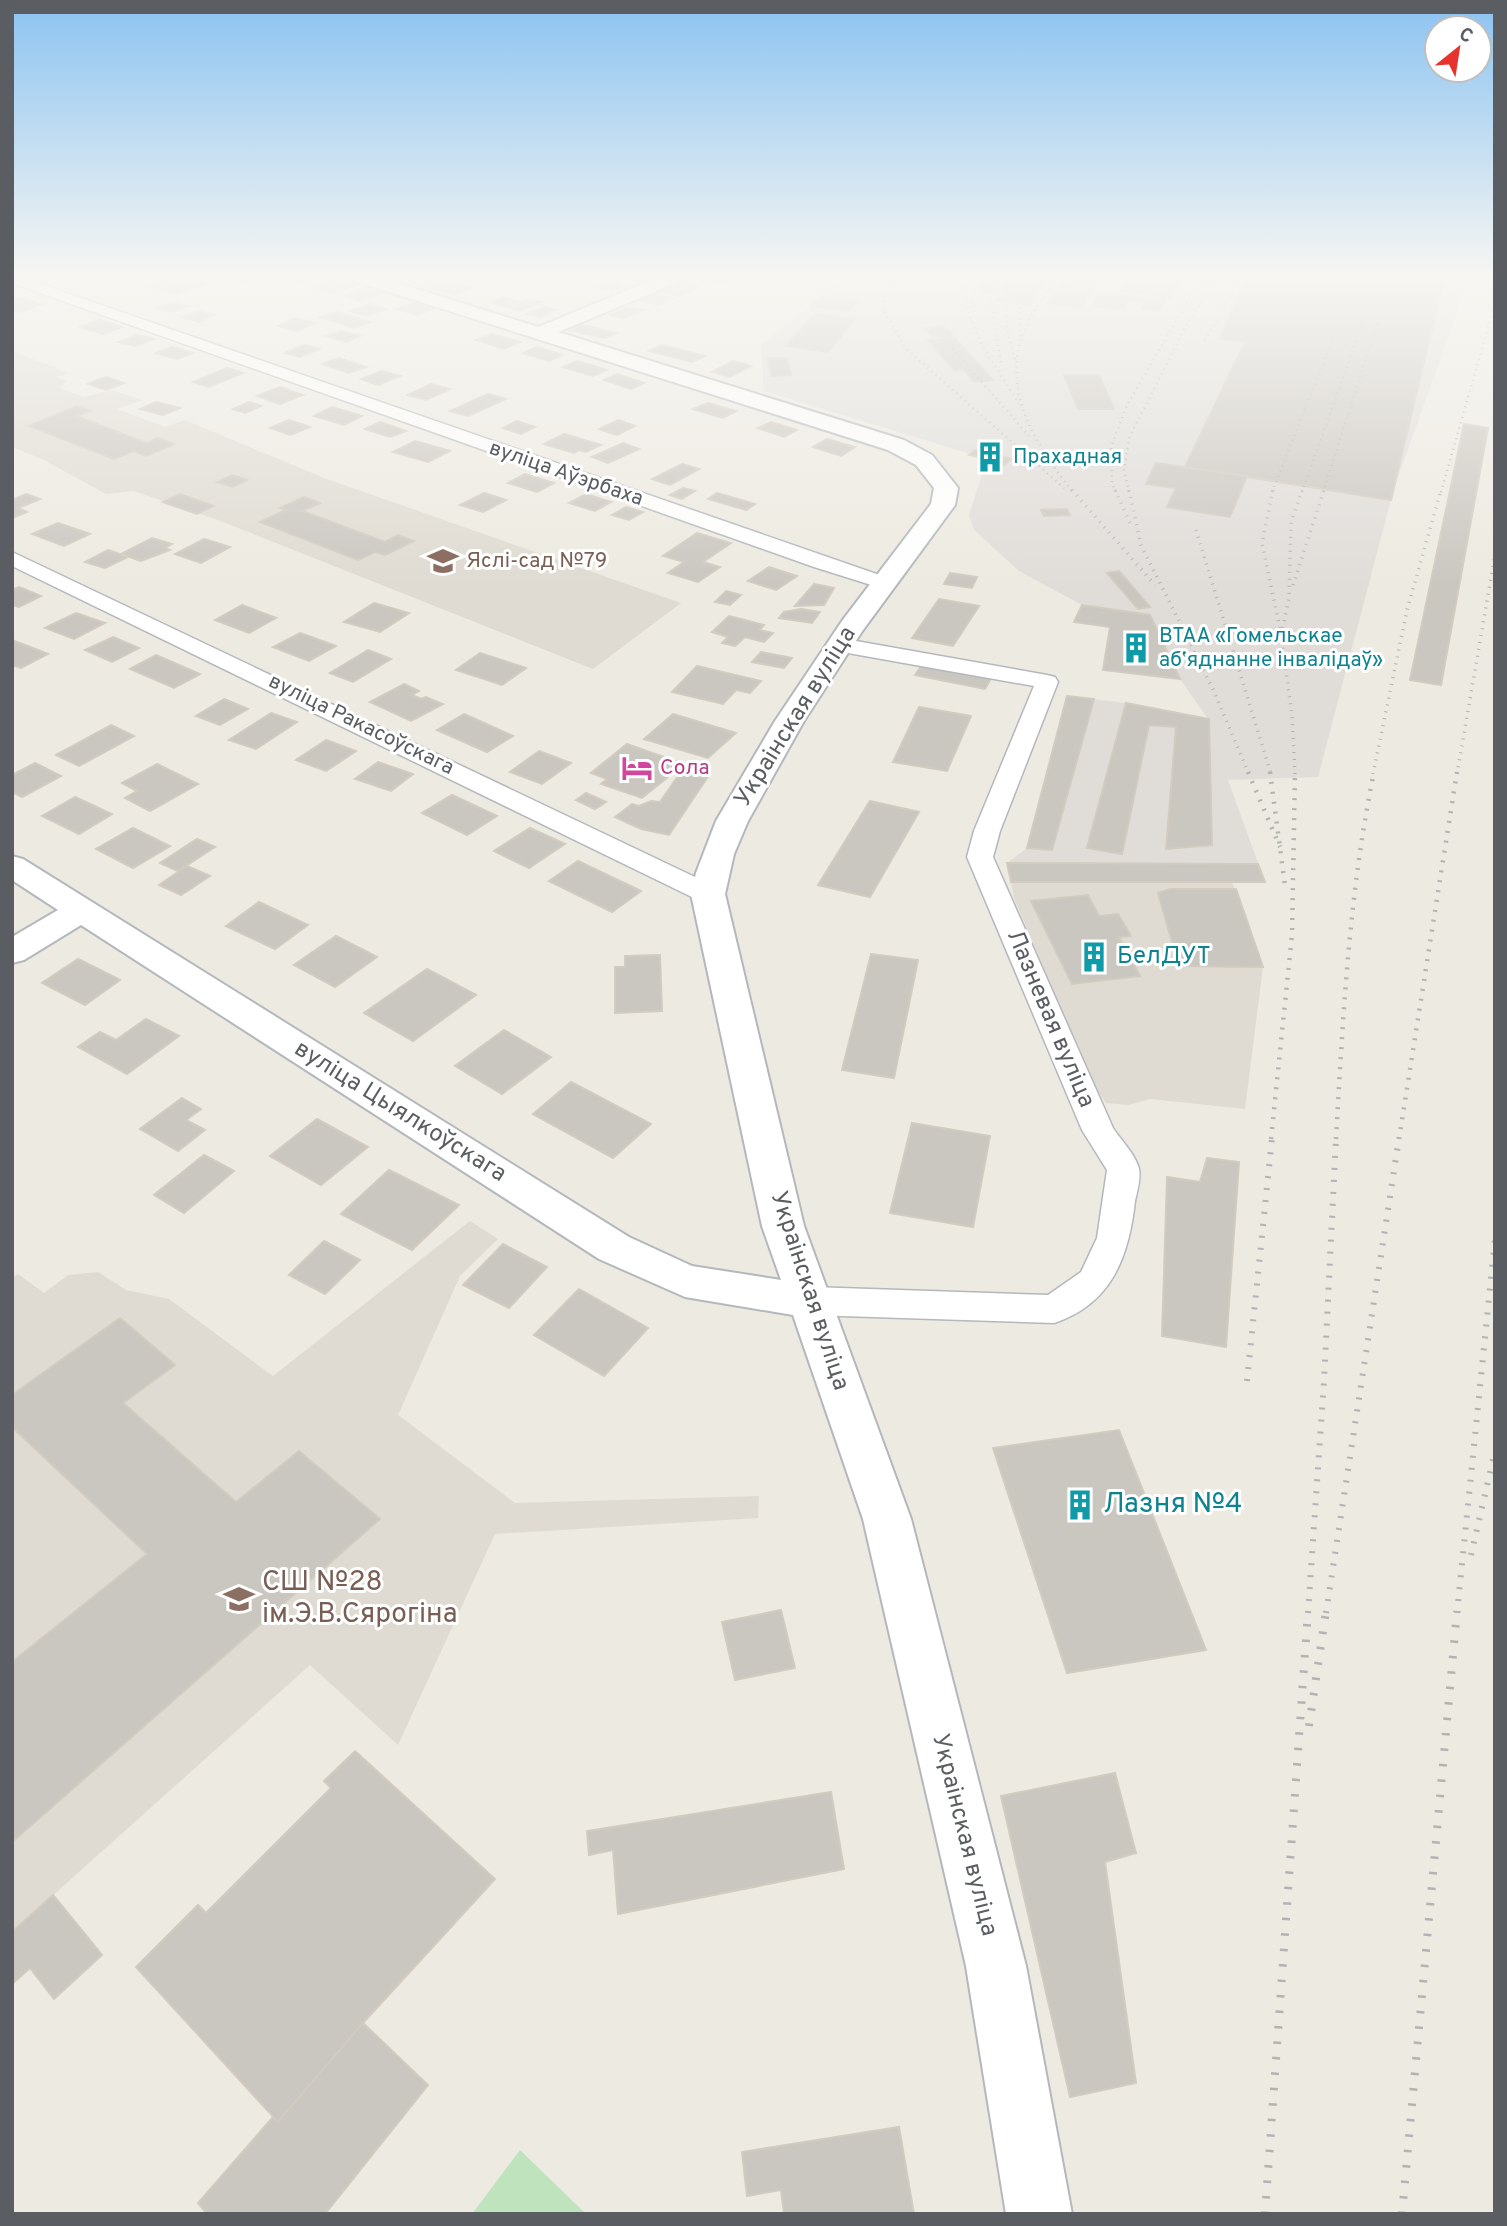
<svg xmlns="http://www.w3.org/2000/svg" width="1507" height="2226" viewBox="0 0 1507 2226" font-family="Overpass,sans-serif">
  <rect width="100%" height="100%" fill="#edeae1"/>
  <path fill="#e0ddd9" d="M844,274H1471L1394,488L1318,777L1228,780L1265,882H1011L1007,863L1027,848L1067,696L1126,703L1208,719L1180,679L1150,615L1082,605L1019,571L974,530L969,515L987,459L764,391L761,345L811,306Z"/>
  <g fill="#dfdbd2">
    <path d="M12,351L69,373L56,377L67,381L59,388L84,397L112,390L142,400L117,409L165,427L185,420L324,478L681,603L593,669L218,520L134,491L106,494L42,459L12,447Z"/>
    <path d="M1011,882H1232L1263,967L1245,1109L1150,1099L1129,1105L1106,1103L1094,1086L1014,898Z"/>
    <path d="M470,1221L498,1239L460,1276L398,1415L515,1503L759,1496L758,1518L495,1534L398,1745L310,1665L12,1932V1278L18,1274L44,1293L68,1275L98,1272L126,1290L169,1299L273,1376Z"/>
  </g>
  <path fill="#bfe4bd" d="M520,2150L586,2214H472Z"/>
  <g fill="#cac6c0" stroke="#d1cbc0" stroke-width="2">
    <path d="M117,274H135L111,282L101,279Z"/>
    <path d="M244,274H271L244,283L230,279Z"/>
    <path d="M284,274H306L318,277L300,284L276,276Z"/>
    <path d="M715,274L735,279L722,284L702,280Z"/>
    <path d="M1014,274H1049L1030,305L996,301Z"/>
    <path d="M1131,274H1136L1182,279L1172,298L1121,291Z"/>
    <path d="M1268,274H1445L1391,500L1185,467L1245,342L1220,339L1246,279L1264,282Z"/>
    <path d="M184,276L208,283L175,294L151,287Z"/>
    <path d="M339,280L356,285L332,293L315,289Z"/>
    <path d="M436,280L470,288L455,294L421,286Z"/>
    <path d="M610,281L626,284L611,291L595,287Z"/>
    <path d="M1062,282L1095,286L1081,307L1047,303Z"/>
    <path d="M678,283L698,287L680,296L660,291Z"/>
    <path d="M981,283H997L998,293L982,292Z"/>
    <path d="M365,288L382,293L360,301L343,296Z"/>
    <path d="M654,294L672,298L658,305L640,300Z"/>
    <path d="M1098,294L1130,296L1166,300L1160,311L1142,309L1146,302L1129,300L1123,309L1091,306Z"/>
    <path d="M820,296L857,301L849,311L811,306Z"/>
    <path d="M503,297L521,302L507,307L489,303Z"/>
    <path d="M21,298L42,304L20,312L12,310V301Z"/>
    <path d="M525,300L541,302L519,311L507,307Z"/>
    <path d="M172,303L187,306L172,312L156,308Z"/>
    <path d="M414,303L434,308L418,315L397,309Z"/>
    <path d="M368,304L385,309L366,316L350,311Z"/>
    <path d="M545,307L557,310L540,317L527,314Z"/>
    <path d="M628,307L642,310L623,318L610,315Z"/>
    <path d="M200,311L215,315L199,322L183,317Z"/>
    <path d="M336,312L341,313L370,322L355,328L320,317Z"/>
    <path d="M815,314L855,319L828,352L786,346Z"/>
    <path d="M296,318L315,323L297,331L278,326Z"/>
    <path d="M100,320L122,327L103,334L80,327Z"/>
    <path d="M580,325L596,328L585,334L569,330Z"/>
    <path d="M943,326L953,335L933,337L924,328Z"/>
    <path d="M596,328L599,329L616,333L605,338L585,334Z"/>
    <path d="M341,331L360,336L346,342L327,336Z"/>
    <path d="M492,334L520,342L504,349L476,340Z"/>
    <path d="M138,335L154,339L135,346L119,342Z"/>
    <path d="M954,337L993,380L974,382L963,369L954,370L928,340Z"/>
    <path d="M304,345L319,349L300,357L285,353Z"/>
    <path d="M662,345L705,356L692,362L649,351Z"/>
    <path d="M172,347L193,353L177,359L156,353Z"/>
    <path d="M537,347L563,355L549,361L523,353Z"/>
    <path d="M339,358L366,367L349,373L322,364Z"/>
    <path d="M768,358H787L791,375L772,376Z"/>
    <path d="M577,361L607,370L593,376L563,367Z"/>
    <path d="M733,361L751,366L730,377L712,372Z"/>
    <path d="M227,368L243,373L209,387L193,382Z"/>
    <path d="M382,371L400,376L378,385L361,379Z"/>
    <path d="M617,374L644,383L631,389L604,380Z"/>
    <path d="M1064,375H1099L1114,409H1078Z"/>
    <path d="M106,377L124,383L106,390L88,384Z"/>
    <path d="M431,384L450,389L426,400L408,395Z"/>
    <path d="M280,387L303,395L280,404L257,396Z"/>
    <path d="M488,394L506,399L468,416L450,411Z"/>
    <path d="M156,402L180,408L163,415L140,409Z"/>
    <path d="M249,402L261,406L245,413L233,409Z"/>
    <path d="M708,403L736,411L723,418L693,409Z"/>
    <path d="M77,406L91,411L76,416L146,443L158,438L174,444L146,456L134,451L114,459L29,426Z"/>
    <path d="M332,407L362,416L344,425L314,416Z"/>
    <path d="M289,420L310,427L290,435L270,428Z"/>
    <path d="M618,420L635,426L617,435L599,429Z"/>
    <path d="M517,421L535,427L521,434L503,428Z"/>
    <path d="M380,422L406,431L390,437L365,429Z"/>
    <path d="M771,422L797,430L784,437L758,428Z"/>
    <path d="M1464,424L1488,428L1441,685L1410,680Z"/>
    <path d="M564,434L601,445L586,452L579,450L574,453L544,444Z"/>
    <path d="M827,439L855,447L841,456L813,447Z"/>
    <path d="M415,441L450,451L428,462L393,452Z"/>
    <path d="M623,443L639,449L608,463L592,457Z"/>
    <path d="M975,450L1012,459L1000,468L985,464L987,459L969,455Z"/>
    <path d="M1156,463L1247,476L1230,517L1167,507L1176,488L1146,484Z"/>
    <path d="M682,464L699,469L670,485L652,479Z"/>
    <path d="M525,474L554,483L537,492L508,483Z"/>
    <path d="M232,475L247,480L233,487L217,482Z"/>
    <path d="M683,488L695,491L682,499L670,495Z"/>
    <path d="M484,493L506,500L483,512L460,505Z"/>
    <path d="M717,493L755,504L746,510L708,499Z"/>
    <path d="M26,494L40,499L18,508L27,512L12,518V500Z"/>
    <path d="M180,494L213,506L197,514L163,502Z"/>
    <path d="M586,494L611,502L595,511L569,503Z"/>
    <path d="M304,497L320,503L302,511L385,542L398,535L414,541L385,555L375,552L358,560L260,522L286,510L280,508Z"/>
    <path d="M626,507L643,512L629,520L612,515Z"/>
    <path d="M1067,509L1070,515L1044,516L1041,510Z"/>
    <path d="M58,523L90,534L64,546L32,534Z"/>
    <path d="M697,533L731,543L703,562L720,567L698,582L668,573L684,562L663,556Z"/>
    <path d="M152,538L172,544L165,548L170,550L141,561L121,554Z"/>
    <path d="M204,539L230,547L201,563L175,554Z"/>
    <path d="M108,550L128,557L105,568L85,562Z"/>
    <path d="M769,567L797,576L776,590L748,581Z"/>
    <path d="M1119,571L1150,607L1138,609L1107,573Z"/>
    <path d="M950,573L977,577L972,588L944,584Z"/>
    <path d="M814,584L834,588L824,605L795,606Z"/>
    <path d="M19,587L41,596L19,607L12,605V590Z"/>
    <path d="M726,591L741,595L730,605L715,602Z"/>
    <path d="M939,599L979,606L953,646L912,638Z"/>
    <path d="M374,603L409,613L380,632L344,622Z"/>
    <path d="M242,605L276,618L249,633L215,620Z"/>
    <path d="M1082,605L1150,615L1180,679L1103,670L1110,627L1074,622Z"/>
    <path d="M801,609L820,612L812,623L779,618L784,612Z"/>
    <path d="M76,613L105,623L74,639L45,628Z"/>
    <path d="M729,616L764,625L759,630L773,633L764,642L745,637L735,646L722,643L728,637L712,632Z"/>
    <path d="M300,633L336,646L309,661L273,647Z"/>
    <path d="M113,637L139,648L112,662L85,650Z"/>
    <path d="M12,640L48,654L21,668L12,665Z"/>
    <path d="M368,650L391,659L353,682L330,673Z"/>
    <path d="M761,652L792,658L784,668L752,662Z"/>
    <path d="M480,653L526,668L502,685L456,670Z"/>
    <path d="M156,655L200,674L174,688L130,669Z"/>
    <path d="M924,662L993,675L985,689L915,675Z"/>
    <path d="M697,666L761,681L750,693L736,690L723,704L672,692Z"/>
    <path d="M404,684L419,691L412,695L421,699L426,697L443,704L411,721L370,702Z"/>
    <path d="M1067,696L1094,699L1052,850L1027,848Z"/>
    <path d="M224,699L248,709L220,725L196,716Z"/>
    <path d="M1126,703L1209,719L1212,845L1166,849L1176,727L1149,725L1122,854L1087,848Z"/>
    <path d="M919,707L971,716L947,771L893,762Z"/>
    <path d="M271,713L297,722L256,749L229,740Z"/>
    <path d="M464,714L513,736L487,752L437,730Z"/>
    <path d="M673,714L736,733L708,758L644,739Z"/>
    <path d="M111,725L134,736L79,766L56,755Z"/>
    <path d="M326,740L356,751L326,771L296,760Z"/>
    <path d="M627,744L684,764L642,798L601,784L607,779L591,773Z"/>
    <path d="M539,751L571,763L542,784L510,772Z"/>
    <path d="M378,762L413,774L391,791L355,779Z"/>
    <path d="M35,763L61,776L22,797L12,792V775Z"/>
    <path d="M157,764L198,784L150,811L125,798L137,791L122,783Z"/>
    <path d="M680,773L707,778L669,835L641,829L615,817L632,804L639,806L651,801L660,802Z"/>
    <path d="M586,793L606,802L595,809L576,800Z"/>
    <path d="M452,795L497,816L467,835L422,813Z"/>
    <path d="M75,797L112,814L79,834L42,816Z"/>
    <path d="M870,801L919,812L870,897L818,885Z"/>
    <path d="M133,828L170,846L133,868L96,849Z"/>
    <path d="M530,828L565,844L529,868L494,851Z"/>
    <path d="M197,839L215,847L178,871L160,863Z"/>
    <path d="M578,861L641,891L612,912L549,881Z"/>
    <path d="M1007,863L1258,864L1265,882H1011Z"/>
    <path d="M187,866L210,876L181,895L159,885Z"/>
    <path d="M1170,889H1236L1263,967L1179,966L1158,893Z"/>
    <path d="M1088,895L1099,916L1118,914L1131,936L1119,937L1140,976L1072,984L1031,901Z"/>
    <path d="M259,902L308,925L275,949L226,926Z"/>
    <path d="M336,936L377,957L335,987L294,965Z"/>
    <path d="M871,954L918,960L894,1078L842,1070Z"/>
    <path d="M660,955L662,1011L615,1013V967H625V956Z"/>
    <path d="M78,959L120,980L85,1005L42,983Z"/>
    <path d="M427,969L476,995L413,1041L364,1013Z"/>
    <path d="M146,1019L179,1036L127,1074L78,1047L100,1032L116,1040Z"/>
    <path d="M504,1030L551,1057L502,1094L455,1066Z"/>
    <path d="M571,1082L651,1124L613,1158L533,1114Z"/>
    <path d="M182,1098L201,1109L186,1120L205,1130L178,1151L140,1129Z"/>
    <path d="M317,1119L368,1147L321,1185L270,1156Z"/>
    <path d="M912,1123L990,1136L973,1227L890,1213Z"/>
    <path d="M204,1155L234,1171L184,1213L154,1195Z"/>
    <path d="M1207,1158L1239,1162L1226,1347L1162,1336L1167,1177L1200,1182Z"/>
    <path d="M389,1170L459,1205L412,1250L341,1214Z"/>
    <path d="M324,1241L360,1260L325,1294L289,1275Z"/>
    <path d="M503,1244L547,1267L509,1308L463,1285Z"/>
    <path d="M579,1289L648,1328L604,1376L534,1335Z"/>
    <path d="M120,1318L175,1365L123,1403L236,1502L299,1451L380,1519L12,1842V1662L147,1554L12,1427V1395Z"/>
    <path d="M1119,1430L1206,1650L1067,1673L993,1448Z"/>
    <path d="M781,1610L795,1668L735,1680L722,1622Z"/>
    <path d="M355,1751L495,1879L363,2023L278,2122L136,1967L198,1905L206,1913L331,1788L324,1781Z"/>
    <path d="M1115,1773L1136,1853L1105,1862L1136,2083L1070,2097L1001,1796Z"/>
    <path d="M831,1792L844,1869L618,1914L613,1850L589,1855L587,1831Z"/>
    <path d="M53,1895L102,1955L54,1999L30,1968L12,1984V1932Z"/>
    <path d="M363,2023L428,2085L325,2214H207L198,2203L273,2117L278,2122Z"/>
    <path d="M899,2127L914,2214H784L781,2190L747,2196L742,2152Z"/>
  </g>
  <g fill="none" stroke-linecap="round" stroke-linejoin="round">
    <g stroke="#b4b8bc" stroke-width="3">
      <g id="minor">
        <path d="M12,274L891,579L894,583L891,587L884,589L814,567L12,283Z"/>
        <path d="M12,552L718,888L722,894L718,900L708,902L698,900L12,566Z"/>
        <path d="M839,638L1047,675L1055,677L1058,682L1000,831L993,857L1113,1128C1120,1139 1136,1155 1139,1169C1141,1178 1137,1192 1135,1201C1129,1256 1112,1304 1054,1323L811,1315L799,1311L793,1301L799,1291L811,1287L1048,1295L1081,1272L1097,1238L1107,1170L1082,1130L967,857L974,831L1034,686L831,650L828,645L831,640Z"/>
      </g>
    </g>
    <g stroke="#b4b8bc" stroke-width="4">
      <path id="tertiary" d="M342,274H369L538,327L667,274H691L688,278L558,332L904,440L932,455L958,488L955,505L863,630L804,721L748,821L734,854L725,894L804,1226L911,1519L1026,1966L1072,2214H1006L966,1966L863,1519L793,1315L685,1297L599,1259L81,925L24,960L12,963V937L58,910L12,880V856L23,859L629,1237L692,1266L781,1280L762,1226L691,894L696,873L716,821L775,721L842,621L931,504L934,488L916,465L888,450L345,278Z"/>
    </g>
    <use href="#minor" fill="#fff" fill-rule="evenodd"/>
    <use href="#tertiary" fill="#fff" fill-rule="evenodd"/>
    <g stroke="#b2b3b3" stroke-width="2.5" stroke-dasharray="1 4.5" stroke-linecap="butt">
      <path d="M966,274C958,321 996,364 1018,403"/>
      <path d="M1061,274C1047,293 1031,312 1023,334C1001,393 1038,448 1073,492"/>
      <path d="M890,280L883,309L905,348L1064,488"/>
      <path d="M989,285L1001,365"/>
      <path d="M1251,301L1264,274"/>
      <path d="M974,312L972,299L980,274"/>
      <path d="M938,332L1029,436"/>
      <path d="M1020,336V308L1042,274"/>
      <path d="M1205,340L1243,274"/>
      <path d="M1015,359C1005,323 998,306 1022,274"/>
      <path d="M1116,492L1112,484L1111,447L1127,405L1193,292L1213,276"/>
      <path d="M1129,492L1124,470L1129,438L1189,320L1220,274"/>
      <path d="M1272,492L1342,316"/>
      <path d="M1302,492L1364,319"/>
      <path d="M1323,492L1378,322"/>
      <path d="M1441,492L1495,303"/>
    </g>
    <g stroke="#b2b3b3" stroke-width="3.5" stroke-dasharray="1 6" stroke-linecap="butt">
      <path d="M1072,490L1155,585"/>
      <path d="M1115,490L1131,525"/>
      <path d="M1129,490L1141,545L1212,687L1249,774"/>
      <path d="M1273,490L1262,543L1280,629"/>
      <path d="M1196,530L1271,774"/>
      <path d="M1293,585L1324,490"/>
      <path d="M1295,774L1292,715L1281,636L1289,598L1291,522L1302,490"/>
      <path d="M1373,774L1407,610L1441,490"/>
      <path d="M1457,774L1495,555"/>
    </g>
    <g stroke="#b2b3b3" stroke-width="4.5" stroke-dasharray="2 8" stroke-linecap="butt">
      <path d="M1248,772L1280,847"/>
      <path d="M1270,772L1285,886"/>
      <path d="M1271,1139L1292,935L1295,772"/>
      <path d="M1336,1139C1343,1017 1349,892 1374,772"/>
      <path d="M1399,1139L1457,772"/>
    </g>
    <g stroke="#b2b3b3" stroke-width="6" stroke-dasharray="2 10" stroke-linecap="butt">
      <path d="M1247,1381L1272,1138"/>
      <path d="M1471,1555L1495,1451"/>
      <path d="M1308,1613L1324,1381L1336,1138"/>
      <path d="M1326,1613L1399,1138"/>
      <path d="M1457,1613L1495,1239"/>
    </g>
    <g stroke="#b2b3b3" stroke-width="8" stroke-dasharray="2.5 13" stroke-linecap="butt">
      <path d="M1309,1726L1326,1611"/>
      <path d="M1265,2214L1308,1611"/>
      <path d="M1402,2214L1457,1611"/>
    </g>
  </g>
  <linearGradient id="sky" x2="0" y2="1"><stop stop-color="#8bc3f1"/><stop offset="0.47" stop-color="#f7f6f2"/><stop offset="1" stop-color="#f7f6f2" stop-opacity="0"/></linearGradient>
  <rect width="1507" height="585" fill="url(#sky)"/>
  <defs>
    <g id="building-bare" transform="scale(2.415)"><path d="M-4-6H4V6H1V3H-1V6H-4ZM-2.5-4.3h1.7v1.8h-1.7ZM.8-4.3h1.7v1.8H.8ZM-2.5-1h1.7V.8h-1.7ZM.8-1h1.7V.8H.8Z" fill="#0f9aa8" stroke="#fff" stroke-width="2.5" paint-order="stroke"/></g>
    <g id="school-bare" transform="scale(2.415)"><path d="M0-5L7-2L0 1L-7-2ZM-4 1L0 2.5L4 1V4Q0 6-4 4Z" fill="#8d6e63" stroke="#fff" stroke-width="2.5" paint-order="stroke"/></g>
    <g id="hotel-bare" transform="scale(2.415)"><path d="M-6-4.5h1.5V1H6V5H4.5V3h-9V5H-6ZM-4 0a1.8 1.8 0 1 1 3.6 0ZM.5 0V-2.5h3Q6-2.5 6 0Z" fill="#d1479c" stroke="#fff" stroke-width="2.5" paint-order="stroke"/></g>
  </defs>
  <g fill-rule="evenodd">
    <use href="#building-bare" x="990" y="457"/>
    <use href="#school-bare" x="443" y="561"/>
    <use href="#building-bare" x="1136" y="648"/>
    <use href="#hotel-bare" x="637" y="768"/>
    <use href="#building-bare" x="1094" y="957"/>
    <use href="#building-bare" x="1080" y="1505"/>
    <use href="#school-bare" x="239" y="1599"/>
  </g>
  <g text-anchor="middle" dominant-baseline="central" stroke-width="6" stroke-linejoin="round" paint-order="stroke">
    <g font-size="21" fill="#0d838f" stroke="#fff" text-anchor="start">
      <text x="1013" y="457">Прахадная</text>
      <text x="1159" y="636">ВТАА «Гомельскае<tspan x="1159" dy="24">абʼяднанне інвалідаў»</tspan></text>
    </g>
    <g font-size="21" fill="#5a5e62" stroke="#fff">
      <text transform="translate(566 474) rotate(19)">вуліца Аўэрбаха</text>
      <text transform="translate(361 725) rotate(26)">вуліца Ракасоўскага</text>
    </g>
    <g font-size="21" fill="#785e54" stroke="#fff" text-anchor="start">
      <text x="466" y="561">Яслі-сад №79</text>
    </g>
    <g font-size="21" fill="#b23c85" stroke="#fff" text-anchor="start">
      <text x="660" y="768">Сола</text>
    </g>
    <g font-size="24" fill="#5a5e62" stroke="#fff">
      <text transform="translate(796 717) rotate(-58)">Украінская вуліца</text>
      <text transform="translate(1050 1019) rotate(67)">Лазневая вуліца</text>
      <text transform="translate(400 1112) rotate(32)">вуліца Цыялкоўскага</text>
      <text transform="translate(809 1291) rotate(72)">Украінская вуліца</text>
      <text transform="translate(964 1835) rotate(76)">Украінская вуліца</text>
    </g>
    <g font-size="24" fill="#0d838f" stroke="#fff" text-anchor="start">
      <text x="1117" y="957">БелДУТ</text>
    </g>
    <g font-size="28" fill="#0d838f" stroke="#fff" text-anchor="start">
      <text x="1103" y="1505">Лазня №4</text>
    </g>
    <g font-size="28" fill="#785e54" stroke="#fff" text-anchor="start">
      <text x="262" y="1583">СШ №28<tspan x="262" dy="32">ім.Э.В.Сярогіна</tspan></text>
    </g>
  </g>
  <rect width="1507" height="2226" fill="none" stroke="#5a5e62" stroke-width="28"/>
  <g transform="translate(1458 49) rotate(30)"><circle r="33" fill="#ffffff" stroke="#bdbfc0" stroke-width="2"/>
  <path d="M0-5L12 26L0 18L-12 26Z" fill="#e7332d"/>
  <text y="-10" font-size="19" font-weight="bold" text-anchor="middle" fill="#5a5e62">С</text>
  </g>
</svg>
